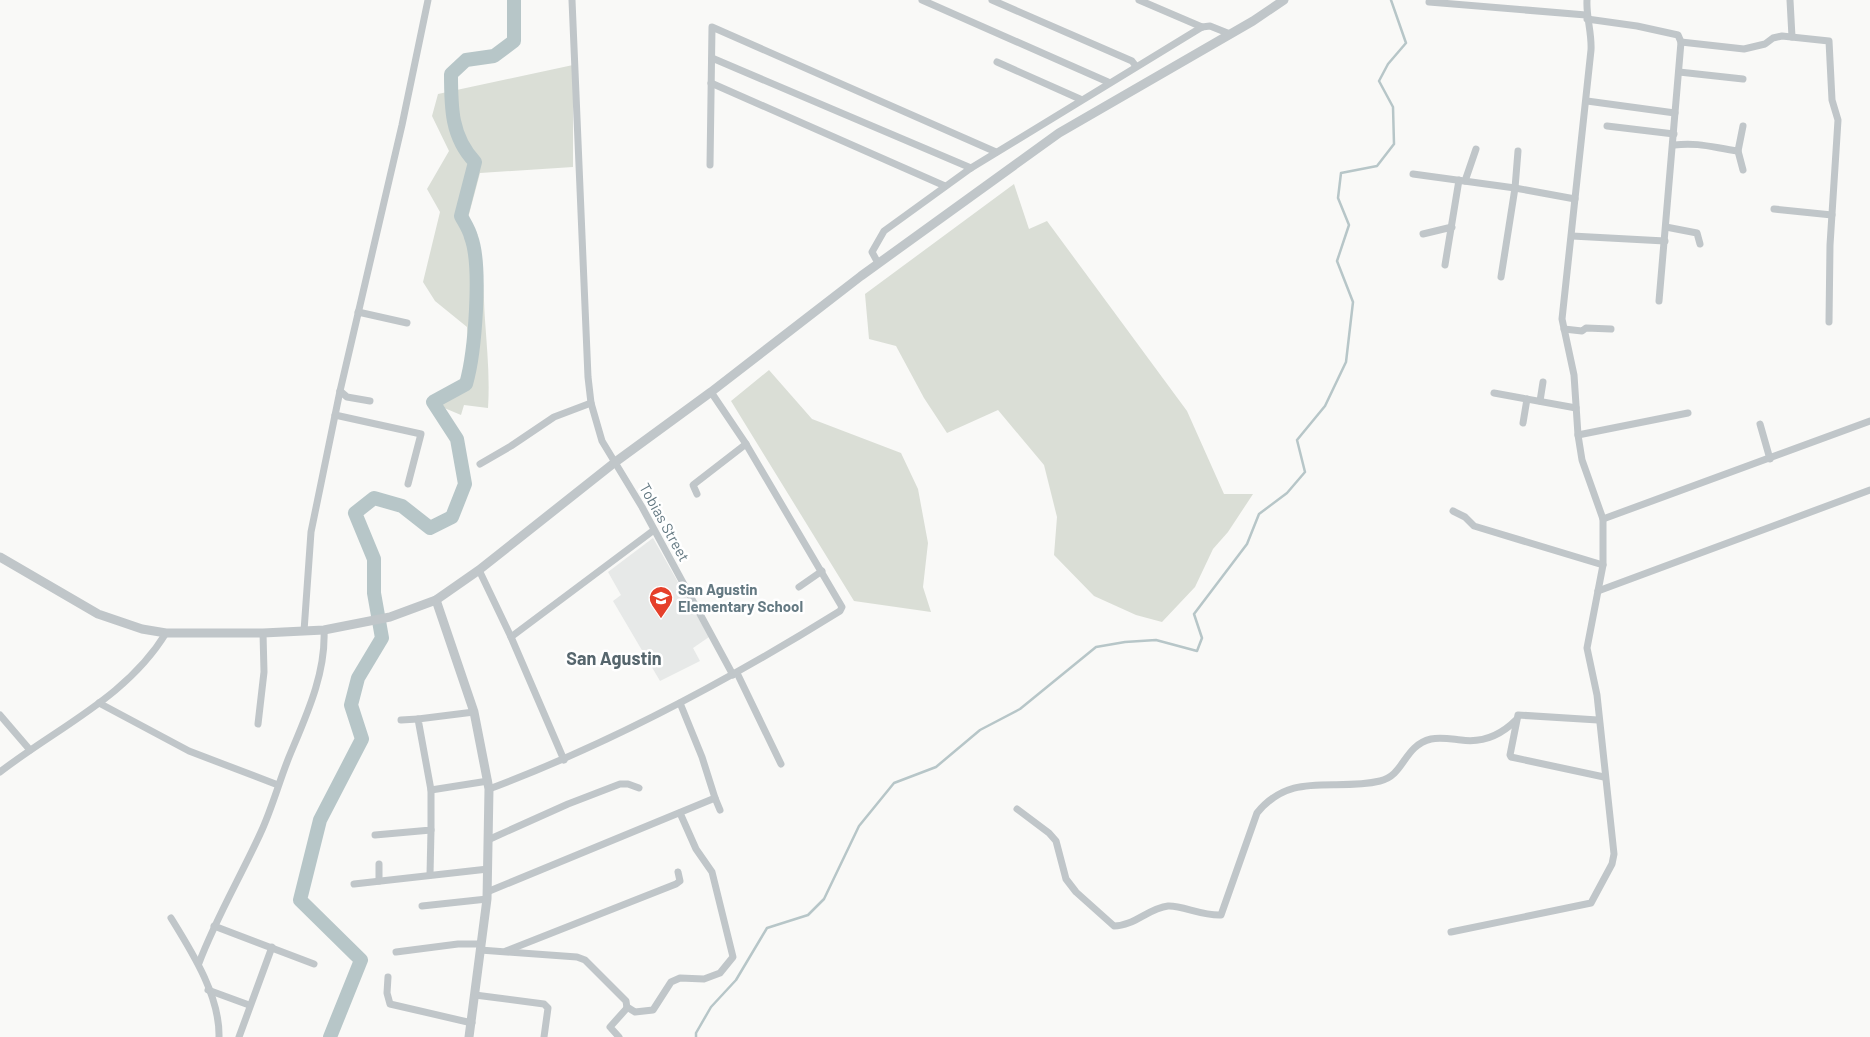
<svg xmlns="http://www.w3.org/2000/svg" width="1870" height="1037" viewBox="0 0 1870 1037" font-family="Barlow,sans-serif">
  <rect width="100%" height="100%" fill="#f9f9f7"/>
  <path fill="#e7e9e8" d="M653,538L709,637L693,648L700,661L660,681L613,601L621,595L608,572Z"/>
  <g fill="#daded6">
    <path d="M573,65V167L480,173L468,218C484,250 483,285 485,320C487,349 490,378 488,408L464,405L461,415L430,402L464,382L469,364L467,327L435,301L423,282L440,212L427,189L449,151L432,116L438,94Z"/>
    <path d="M1014,184L1029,229L1047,221L1187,411L1224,494H1253L1228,532L1213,549L1195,587L1162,622L1136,615L1094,596L1054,555L1057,517L1044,465L998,410L947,433L924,398L896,346L869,339L865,294Z"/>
    <path d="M769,370L812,419L901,453L918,489L928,543L923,587L931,612L854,601L731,401Z"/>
  </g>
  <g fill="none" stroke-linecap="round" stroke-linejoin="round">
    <path stroke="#b7c6c8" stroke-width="2.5" d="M696,1037V1033L711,1007L736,980L767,928L808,915L824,899L859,826L894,783L936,767L980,730L1020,709L1096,647L1125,642L1156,640L1197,651L1202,638L1194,614L1247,544L1259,514L1287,493L1305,472L1297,440L1325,406L1346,362L1353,302L1337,261L1349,225L1338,198L1341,173L1377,166L1394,144L1393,107L1379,81L1388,64L1406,43L1391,0"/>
    <path stroke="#b7c6c8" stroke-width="14" d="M330,1037L361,960L300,900L320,820L362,739L351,705L358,678L382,638L374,593V559L355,513L374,498L402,506L430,528L452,517L465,484L457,439L433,402L466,384C475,353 482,266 471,237C469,229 464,222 461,216L475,162C451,137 451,107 451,74L466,60L494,56L514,41V0"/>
    <g stroke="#c0c6c9" stroke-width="7">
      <path d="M572,0L588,377L591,403L602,441L642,507L733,675"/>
      <path d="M922,0L1108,82"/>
      <path d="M992,0L1132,61L1135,65"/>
      <path d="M1139,0L1202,27"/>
      <path d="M1790,0L1792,37"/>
      <path d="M1429,2L1586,15"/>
      <path d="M1587,19L1637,26L1678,35L1681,42L1659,301"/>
      <path d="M1681,42L1744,49L1765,44L1773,38L1782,36L1829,41L1832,100L1838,120L1830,245L1829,322"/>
      <path d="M712,58L971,168"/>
      <path d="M997,62L1080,99"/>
      <path d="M1679,72L1743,79"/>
      <path d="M711,83L945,186"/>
      <path d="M1587,101L1675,113"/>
      <path d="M1607,126L1674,134"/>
      <path d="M1674,145C1700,142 1714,148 1738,151L1743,126"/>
      <path d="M1738,151L1743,170"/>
      <path d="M710,165L712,27L996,152"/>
      <path d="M1413,174L1515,188L1575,199"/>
      <path d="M1465,181L1476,149"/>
      <path d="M1774,209L1832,215"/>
      <path d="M1666,227L1697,233L1700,244"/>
      <path d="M1423,234L1452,227"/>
      <path d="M1572,236L1665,241"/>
      <path d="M878,263L872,252L884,231L971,168L1202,27L1210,26L1230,34"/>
      <path d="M1445,265L1459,180"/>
      <path d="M1501,277L1515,188L1518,151"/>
      <path d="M358,312L407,323"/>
      <path d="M1564,329L1582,331L1586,328L1611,329"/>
      <path d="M340,391L347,397L370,401"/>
      <path d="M1494,393L1576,408"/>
      <path d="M1540,401L1543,382"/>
      <path d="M335,415L421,434L408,484"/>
      <path d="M1523,423L1527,399"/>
      <path d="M1760,424L1770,459"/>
      <path d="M1578,435L1688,413"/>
      <path d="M480,464L511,446L554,417L591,403"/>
      <path d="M697,494L693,485L746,444"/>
      <path d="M1453,511L1465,517L1474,526L1603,565"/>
      <path d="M1603,519L1870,421"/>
      <path d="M479,570L511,637L564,760"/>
      <path d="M799,587L822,571"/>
      <path d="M1598,591L1870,490"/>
      <path d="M304,631L311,532L340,391L402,125L428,0"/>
      <path d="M511,637L654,530"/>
      <path d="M737,673L781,764"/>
      <path d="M99,703L189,751L278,785"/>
      <path d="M0,715L30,750"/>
      <path d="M401,720L418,719"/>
      <path d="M1598,720L1518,715L1510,755L1511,757L1604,777"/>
      <path d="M258,724L264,672L263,633"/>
      <path d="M0,772C58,727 127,697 166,633"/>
      <path d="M489,789C612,743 729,680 840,611L842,607L746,444L711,392"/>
      <path d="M431,790L488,781"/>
      <path d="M715,798L720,810"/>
      <path d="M1017,809L1049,833L1056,841L1066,879L1076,892L1114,926C1134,926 1149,908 1168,906C1181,905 1203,916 1221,915L1257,813C1292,770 1334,792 1380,781C1405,775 1403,746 1431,739C1441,737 1451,739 1461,740C1482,743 1501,735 1516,720"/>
      <path d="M375,835L431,830V790L418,719L474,712"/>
      <path d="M490,839L568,804L620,784H628L639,788"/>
      <path d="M379,864V881"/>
      <path d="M430,875L431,830"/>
      <path d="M354,884L488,869"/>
      <path d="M487,892L715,798L702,757L680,703"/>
      <path d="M422,906L487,899"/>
      <path d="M171,918C192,952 220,996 219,1037"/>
      <path d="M214,926L314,964"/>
      <path d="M1451,932L1591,903L1612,864L1614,854L1597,695L1587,648L1603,565V519L1582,460L1578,435L1574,375L1562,319L1591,50C1592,33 1586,17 1587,0"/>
      <path d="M480,950L577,957L585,960L626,1001L627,1008L610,1027L619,1037"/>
      <path d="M506,951L676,884L680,881L678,872"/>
      <path d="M396,952L458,944H481"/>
      <path d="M199,963C216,918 241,876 261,832C272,808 279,782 289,757C306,716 326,674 324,630"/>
      <path d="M388,977L387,993L390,1004L472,1023"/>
      <path d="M208,990L249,1005"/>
      <path d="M475,995L544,1004L548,1008L544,1037"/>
      <path d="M627,1007L635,1012L653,1010L671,982L680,978L704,979L720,973L733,957L712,872L696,849L680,813"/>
      <path d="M239,1037L272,947"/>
    </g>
    <g stroke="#c0c6c9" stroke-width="9">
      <path d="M0,557L98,614L142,629L166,633H263L324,630L390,617L436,600L479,570L614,463L711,392L861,276L1059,133L1253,21L1284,0"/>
      <path d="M436,600L474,712L489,789L487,899L469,1037"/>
    </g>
  </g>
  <defs>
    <g id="school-pin" transform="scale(1.25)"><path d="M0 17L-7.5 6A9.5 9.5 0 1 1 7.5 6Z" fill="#e5402b" stroke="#fff"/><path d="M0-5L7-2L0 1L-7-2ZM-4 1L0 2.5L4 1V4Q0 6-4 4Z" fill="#fff"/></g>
  </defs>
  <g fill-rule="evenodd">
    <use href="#school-pin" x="661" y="598"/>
  </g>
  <g text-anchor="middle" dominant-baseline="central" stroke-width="5" stroke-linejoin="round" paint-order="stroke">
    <g font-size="15" fill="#647982" stroke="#fff">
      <text transform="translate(665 522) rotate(61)">Tobias Street</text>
    </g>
    <g font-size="15" font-weight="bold" fill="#647982" stroke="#fff" text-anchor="start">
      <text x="678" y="589">San Agustin<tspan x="678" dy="17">Elementary School</tspan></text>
    </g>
    <g font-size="18" font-weight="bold" fill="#56666d" stroke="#fff">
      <text x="614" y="658">San Agustin</text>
    </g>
  </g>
</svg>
